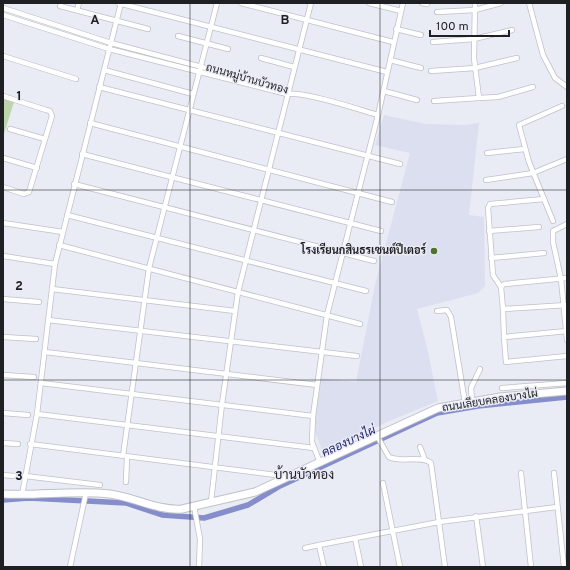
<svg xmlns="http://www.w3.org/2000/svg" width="570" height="570" viewBox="0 0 570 570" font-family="Overpass,Sarabun,sans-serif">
  <rect width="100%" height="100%" fill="#e9ebf5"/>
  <path fill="#dcdff0" d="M384,115L426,124L465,125L479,123L469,215L484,217L485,286L478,293L417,309L428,352L438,401L387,422L323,453L314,429L321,378L356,382L375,285L410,153L375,145Z"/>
  <path fill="#bdd5aa" d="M3,99L14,102L3,137Z"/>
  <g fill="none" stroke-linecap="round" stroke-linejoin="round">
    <path stroke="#858ecb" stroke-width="5.5" d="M3,500L29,498L126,503L162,515L204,518L248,505L280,486L437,413L478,406L567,397"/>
    <g stroke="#bfc1ca" stroke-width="6">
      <g id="street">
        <path d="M118,3L387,72"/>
        <path d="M241,3L393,42"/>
        <path d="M369,3L401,11"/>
        <path d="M422,3L427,4"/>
        <path d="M475,3L474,58L479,98L498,97L533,87"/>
        <path d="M529,3L543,55L555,78L567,87"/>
        <path d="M60,6L148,29"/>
        <path d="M3,8L111,43L289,90"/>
        <path d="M77,10L79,3"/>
        <path d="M437,12L475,10L501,3"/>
        <path d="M3,15L109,49L287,94C307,92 357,109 378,115"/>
        <path d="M396,29L421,35"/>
        <path d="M178,36L228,49"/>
        <path d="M433,42L474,39L512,30"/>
        <path d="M3,56L76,79"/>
        <path d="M261,58L294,67"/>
        <path d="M390,60L421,68"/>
        <path d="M104,70L193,94"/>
        <path d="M431,71L475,68L517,58"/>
        <path d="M99,87L400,164"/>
        <path d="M384,91L417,100"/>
        <path d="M3,96L46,110L50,111L52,116L29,192L24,194L3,187"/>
        <path d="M434,101L479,98"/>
        <path d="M90,123L392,202"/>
        <path d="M10,129L45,139"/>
        <path d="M487,153L525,149"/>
        <path d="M82,154L381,231"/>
        <path d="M3,158L37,168"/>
        <path d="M486,180L533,173L567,159"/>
        <path d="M74,184L374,261"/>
        <path d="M544,199L529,162L519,125L562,106"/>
        <path d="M67,215L366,291"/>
        <path d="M3,223L63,232"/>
        <path d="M567,224L553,231V242L561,279L567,340"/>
        <path d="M489,231L539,227"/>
        <path d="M59,245L360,324"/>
        <path d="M3,256L55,264"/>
        <path d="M491,258L544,253"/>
        <path d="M501,287L493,275L488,208L490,204L544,199L553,221"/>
        <path d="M52,289L235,311"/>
        <path d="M3,299L39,302"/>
        <path d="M503,309L501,287L504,284L567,278"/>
        <path d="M437,311L447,310L451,317L465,403"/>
        <path d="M48,320L357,356"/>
        <path d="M567,331L504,337L506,362L567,356"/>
        <path d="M3,337L36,339"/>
        <path d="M504,337L503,309L567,305"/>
        <path d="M45,352L317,385"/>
        <path d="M3,375L34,377"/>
        <path d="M41,383L313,416"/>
        <path d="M502,388L567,383"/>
        <path d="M472,402L471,388L480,369"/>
        <path d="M3,413L28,415"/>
        <path d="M37,414L314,448"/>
        <path d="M377,436L389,457C401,463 422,455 431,463L445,567"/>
        <path d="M3,443L18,444"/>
        <path d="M30,444L276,475"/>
        <path d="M420,447L425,460"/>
        <path d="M123,456L149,268L217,3"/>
        <path d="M320,463L312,442L313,416L327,315L378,115L403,3"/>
        <path d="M521,473L531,567"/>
        <path d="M554,473L564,567"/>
        <path d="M3,475L14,476"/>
        <path d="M25,476L100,485"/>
        <path d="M126,482L127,457"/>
        <path d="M383,483L400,567"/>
        <path d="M22,495L37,414L55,264L121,3"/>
        <path d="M211,502L222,404L238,292L311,3"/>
        <path d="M194,506L200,539L199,567"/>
        <path d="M476,516L483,567"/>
        <path d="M355,538L361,567"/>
        <path d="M305,548L319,545"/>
        <path d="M70,567L86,493"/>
        <path d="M324,567L319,545L439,522L557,507"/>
      </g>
    </g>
    <g stroke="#bfc1ca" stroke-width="9">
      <path id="secondary" d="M3,494C39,496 75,490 110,494C134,497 158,511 182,509L255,492L438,408L500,397L567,391"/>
    </g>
    <use href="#street" stroke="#fff" stroke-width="4.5"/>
    <use href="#secondary" stroke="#fff" stroke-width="7"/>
  </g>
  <path fill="none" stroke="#1f2023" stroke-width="1" stroke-opacity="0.55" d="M190,3V567M380,3V567M3,190H567M3,380H567"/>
  <circle fill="#4f732c" stroke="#e9ebf5" stroke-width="1.5" cx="434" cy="251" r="4"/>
  <g text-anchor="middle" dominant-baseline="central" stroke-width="3" stroke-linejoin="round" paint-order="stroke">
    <g font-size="11" fill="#1f2023" stroke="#e9ebf5">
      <text transform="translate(247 79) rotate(16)">ถนนหมู่บ้านบัวทอง</text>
      <text transform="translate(490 401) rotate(-9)">ถนนเลียบคลองบางไผ่</text>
    </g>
    <g font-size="11" font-weight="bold" fill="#1f2023" stroke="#e9ebf5" text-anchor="end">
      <text x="426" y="251">โรงเรียนกสินธรเซนต์ปีเตอร์</text>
    </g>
    <g font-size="12" font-style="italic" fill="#25256d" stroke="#e9ebf5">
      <text transform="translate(349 442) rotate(-25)">คลองบางไผ่</text>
    </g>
    <g font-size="13" fill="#1f2023" stroke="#e9ebf5">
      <text x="304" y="476">บ้านบัวทอง</text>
    </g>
  </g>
  <g font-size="13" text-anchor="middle" font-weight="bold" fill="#1f2023" stroke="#e9ebf5" stroke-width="3" stroke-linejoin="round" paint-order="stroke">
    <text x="95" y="24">A</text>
    <text x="285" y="24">B</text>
    <text x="19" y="100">1</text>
    <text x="19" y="290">2</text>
    <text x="19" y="480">3</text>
  </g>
  <rect width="570" height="570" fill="none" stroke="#1f2023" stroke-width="8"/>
  <path d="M430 30v6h79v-6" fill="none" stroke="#1f2023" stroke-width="2"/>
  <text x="436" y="30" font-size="12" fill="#1f2023" stroke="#e9ebf5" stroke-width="3" paint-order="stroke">100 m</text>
</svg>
